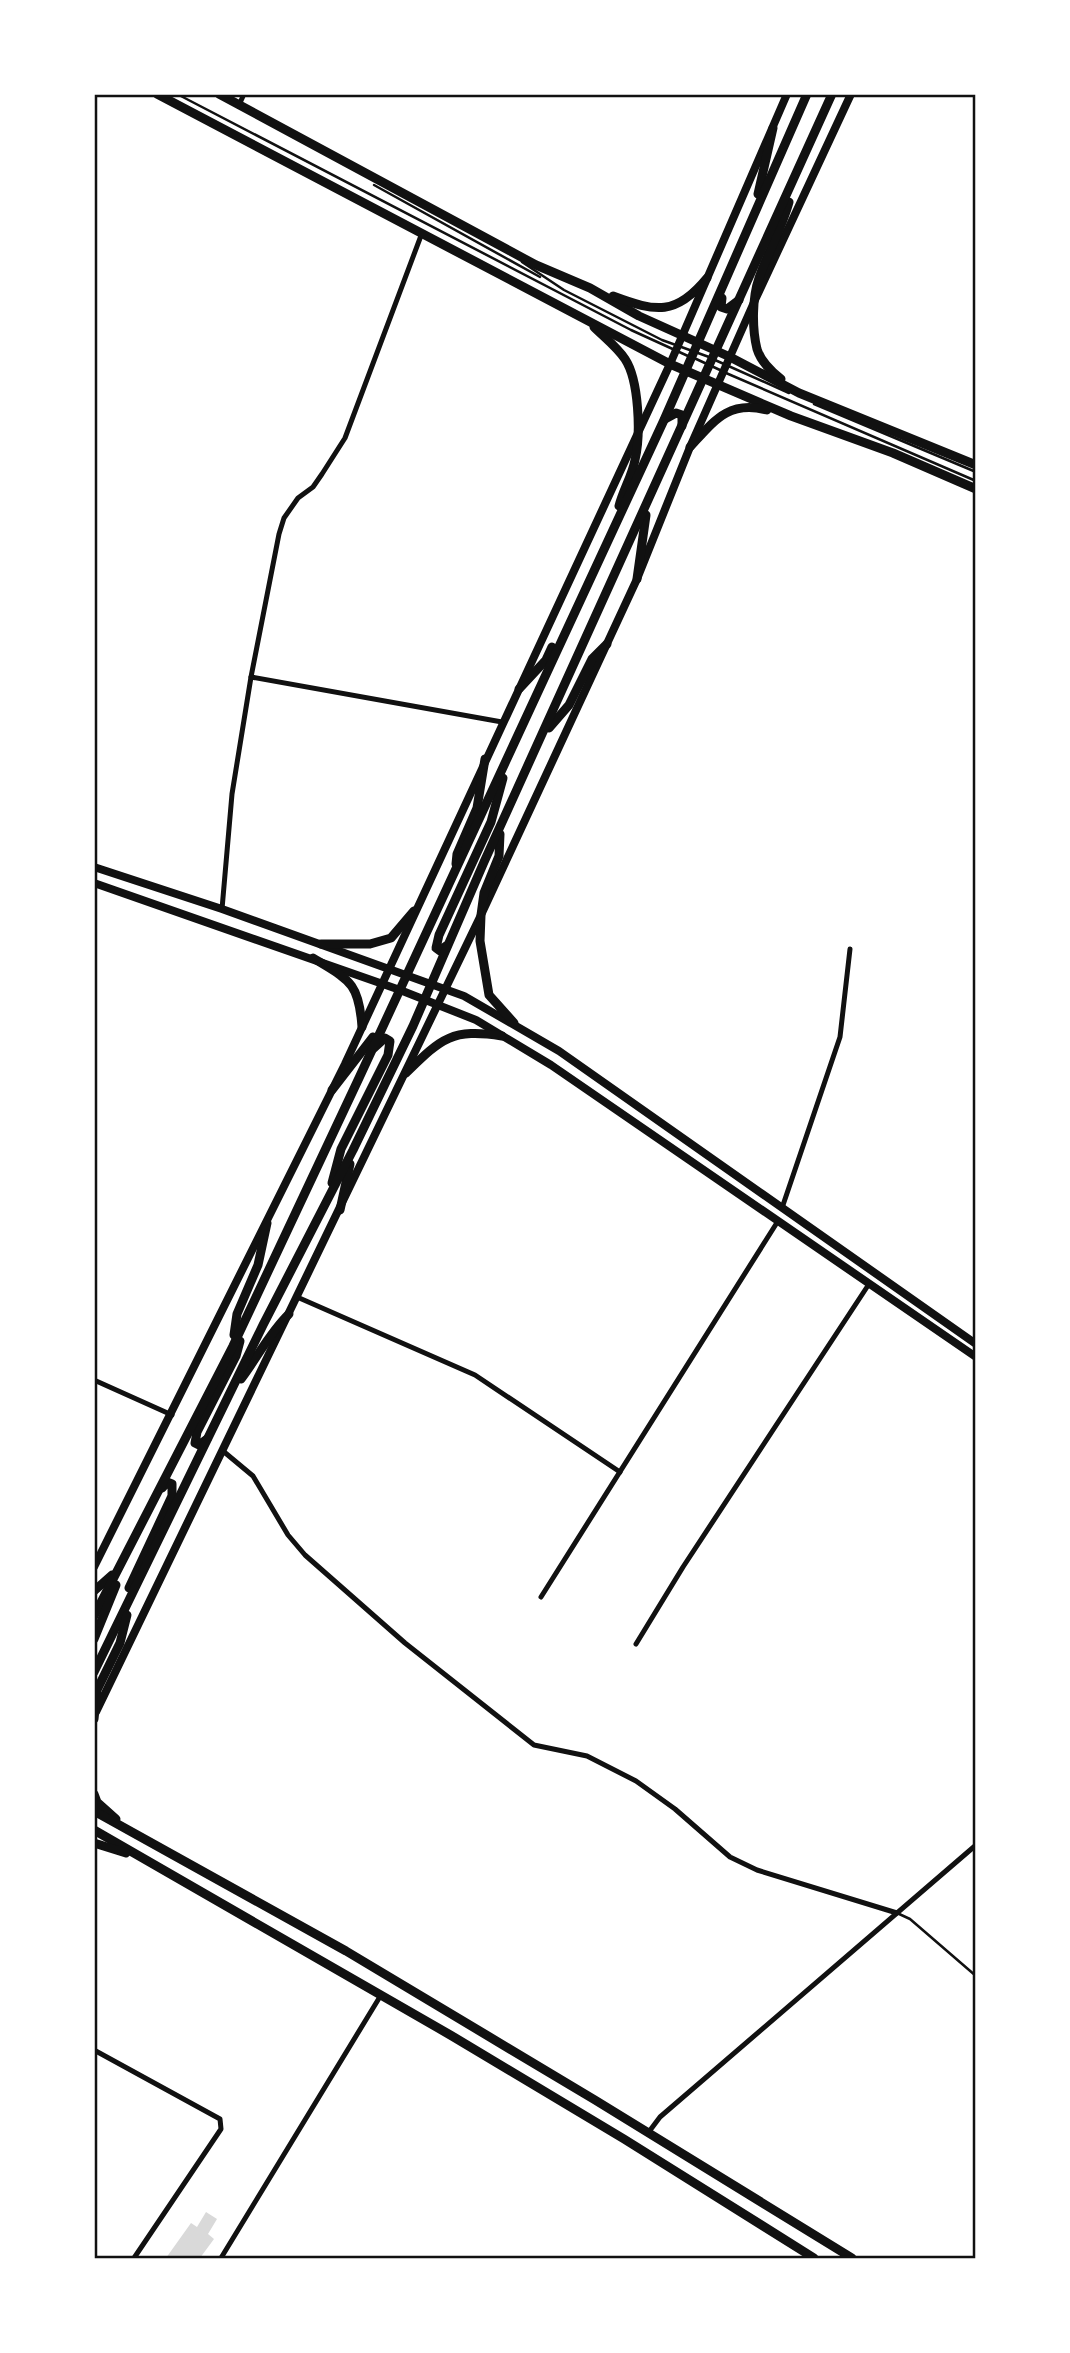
<svg xmlns="http://www.w3.org/2000/svg" width="1070" height="2353" viewBox="0 0 1070 2353" font-family="Rubik,sans-serif">
  <rect width="100%" height="100%" fill="#fff"/>
  <path fill="#d9d9d9" d="M206,2212L217,2219L208,2234L214,2239L200,2258H166L191,2223L197,2227Z"/>
  <g fill="none" stroke-linecap="round" stroke-linejoin="round">
    <g stroke="#111" stroke-width="2.5">
      <path d="M177,94L631,330L688,356"/>
      <path d="M374,185L540,277"/>
      <path d="M522,262L564,290L662,340L709,357"/>
      <path d="M694,358L720,370"/>
      <path d="M715,360L789,393"/>
      <path d="M726,373L976,481"/>
      <path d="M814,404L976,472"/>
      <path d="M897,1913L910,1919L976,1976"/>
    </g>
    <g stroke="#111" stroke-width="5">
      <path d="M239,105L244,94"/>
      <path d="M251,677L502,722"/>
      <path d="M222,909L232,794L251,677L279,534L284,518L298,498L313,487L322,474L345,438L422,233"/>
      <path d="M782,1208L840,1037L850,949"/>
      <path d="M297,1297L475,1375L620,1472"/>
      <path d="M94,1380L172,1415"/>
      <path d="M223,1451L253,1476L288,1535L305,1555L405,1643L534,1745L587,1756L636,1781L675,1809L730,1857L757,1870L897,1913"/>
      <path d="M541,1597L778,1221"/>
      <path d="M636,1644L683,1567L869,1284"/>
      <path d="M94,2050L220,2119L221,2129L134,2258"/>
      <path d="M648,2133L660,2117L976,1845"/>
      <path d="M221,2258L381,1995"/>
    </g>
    <g stroke="#111" stroke-width="8">
      <path d="M94,867L222,909L464,996L559,1051L976,1344"/>
      <path d="M94,883L400,990L476,1020L551,1065L976,1357"/>
      <path d="M94,1567L345,1064L670,364L787,94"/>
      <path d="M96,1712L481,915L637,579L690,447L755,300L851,94"/>
    </g>
    <g stroke="#111" stroke-width="9">
      <path d="M157,94L670,364L791,416L893,453L976,489"/>
      <path d="M219,94L536,265L590,288L639,316L730,357L799,393L976,465"/>
      <path d="M758,194L773,128"/>
      <path d="M613,296C656,312 676,316 707,278"/>
      <path d="M722,298L721,307L727,309L739,300"/>
      <path d="M594,327C604,337 617,347 625,359C639,380 641,434 635,460C632,476 623,490 619,506"/>
      <path d="M781,379C771,371 761,362 757,349C752,329 752,298 759,278C768,252 782,228 789,202"/>
      <path d="M665,419L676,413L682,415V426"/>
      <path d="M690,447C714,421 728,400 767,410"/>
      <path d="M637,579L646,515"/>
      <path d="M519,689L546,660L552,647"/>
      <path d="M549,728L569,705L592,659L607,644"/>
      <path d="M500,834L499,856L484,893L481,915L480,941L489,995L514,1023"/>
      <path d="M456,864L457,854L477,808L485,759"/>
      <path d="M321,944H370L391,938L414,911"/>
      <path d="M446,946L440,951L436,948L439,935L491,822L503,778"/>
      <path d="M313,958C349,980 359,982 362,1027"/>
      <path d="M406,1073C441,1039 451,1028 502,1036"/>
      <path d="M332,1090L373,1037"/>
      <path d="M332,1183L341,1149L388,1055L390,1041L385,1038L374,1048"/>
      <path d="M340,1210L350,1164"/>
      <path d="M234,1335L237,1314L258,1265L267,1223"/>
      <path d="M241,1379C257,1358 270,1332 289,1314"/>
      <path d="M207,1439L199,1445L195,1443L197,1432L236,1356L240,1341"/>
      <path d="M129,1588L172,1496V1484L167,1482L162,1488"/>
      <path d="M94,1591L112,1575"/>
      <path d="M94,1616L233,1346L359,1078L664,420L807,94"/>
      <path d="M94,1639L116,1585"/>
      <path d="M94,1672L263,1325L353,1150L413,1026L484,862L832,94"/>
      <path d="M94,1719L97,1690L120,1643L127,1615"/>
      <path d="M94,1794L97,1802L116,1819"/>
      <path d="M94,1811L346,1951L595,2100L852,2258"/>
      <path d="M94,1830L452,2036L624,2139L814,2258"/>
      <path d="M94,1843L126,1853"/>
    </g>
  </g>
  <rect width="1070" height="2353" fill="none" stroke="#ffffff" stroke-width="192"/>
  <rect x="96" y="96" width="878" height="2161" fill="none" stroke="#111" stroke-width="2.5"/>
</svg>
